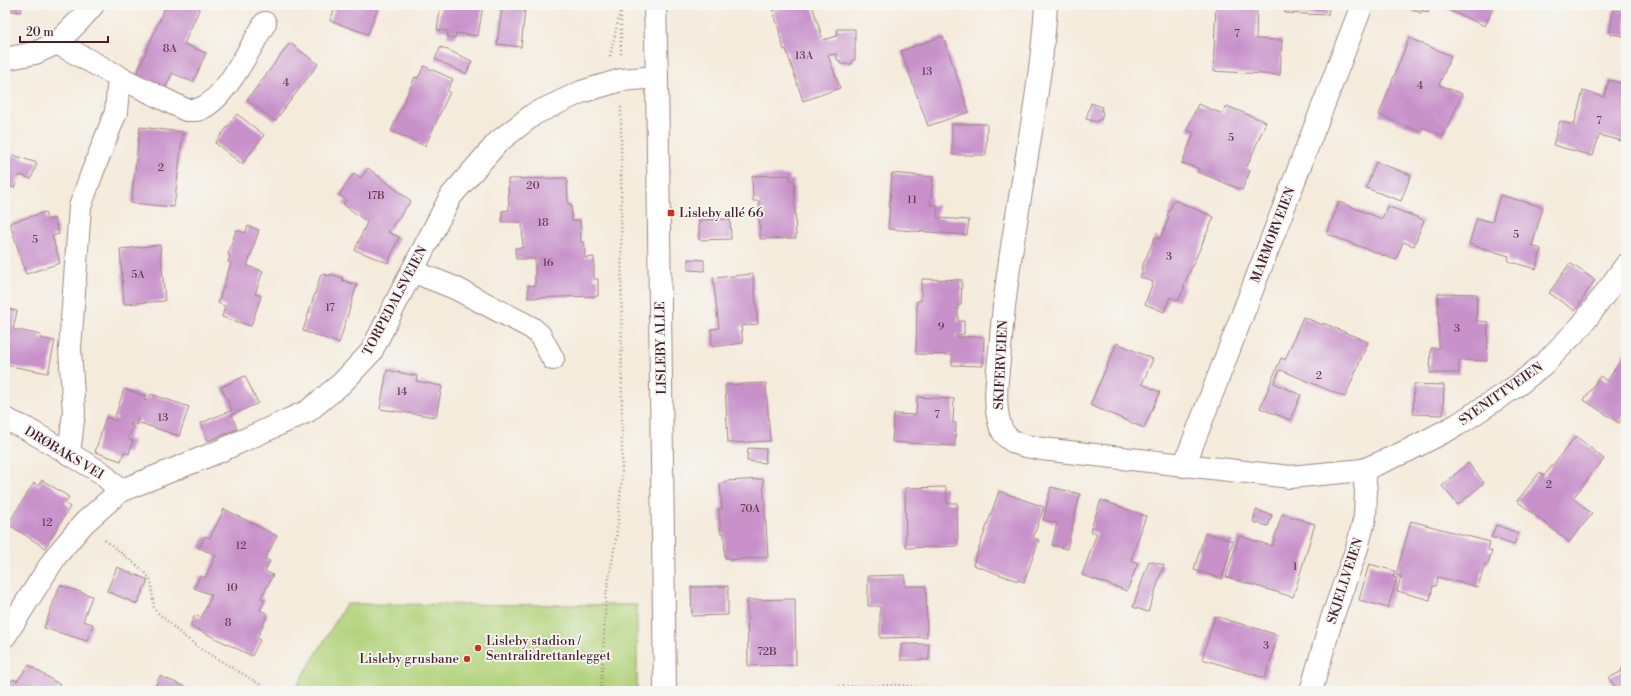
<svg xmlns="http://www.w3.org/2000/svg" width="1631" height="696" viewBox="0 0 1631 696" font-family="'Libre Bodoni',serif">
  <rect width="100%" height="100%" fill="#f6f6f2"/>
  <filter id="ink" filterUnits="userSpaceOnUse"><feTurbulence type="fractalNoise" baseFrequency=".025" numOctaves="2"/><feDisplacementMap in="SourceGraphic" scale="8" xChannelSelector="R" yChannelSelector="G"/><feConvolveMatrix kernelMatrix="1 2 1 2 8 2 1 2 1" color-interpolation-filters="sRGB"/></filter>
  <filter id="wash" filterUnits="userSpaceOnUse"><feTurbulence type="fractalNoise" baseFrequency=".012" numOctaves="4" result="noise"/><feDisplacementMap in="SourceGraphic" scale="16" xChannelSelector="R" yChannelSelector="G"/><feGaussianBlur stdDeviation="0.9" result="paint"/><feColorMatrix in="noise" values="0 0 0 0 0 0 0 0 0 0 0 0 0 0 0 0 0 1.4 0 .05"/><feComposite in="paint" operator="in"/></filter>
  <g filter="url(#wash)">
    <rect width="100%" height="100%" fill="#f4ebdb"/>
    <path fill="#b2d37b" stroke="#7e7953" d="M346,604L637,605V691H294Z"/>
    <g id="blocks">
      <g fill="#c891ca">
        <path d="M5,5H22L21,12L5,10Z"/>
        <path d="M166,5H201L184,44L206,53L193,82L172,73L166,87L136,75Z"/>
        <path d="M336,5H379L368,34L330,21Z"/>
        <path d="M441,5H483L478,36L456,33L455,38L447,37L448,31L437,30Z"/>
        <path d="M789,5H812L823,40L837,36V29H855V60H853L852,64H840V61L837,60V54L828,55L840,88L803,101L786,49L784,50L779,33H780L773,11Z"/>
        <path d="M1216,5L1257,7L1256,39L1282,40L1280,75L1213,71Z"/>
        <path d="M1285,5H1329L1328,15L1285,13Z"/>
        <path d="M1403,5H1432L1428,13L1422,10L1421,13Z"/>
        <path d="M1437,5H1494L1485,26Z"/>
        <path d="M1625,5L1626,36L1610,34L1613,10L1624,11Z"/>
        <path d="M502,8L525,10L521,47L497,44Z"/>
        <path d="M943,36L969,112L928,126L901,51Z"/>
        <path d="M1409,38L1451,56L1439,85L1462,94L1444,136L1423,127L1421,132L1379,115Z"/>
        <path d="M290,43L318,64L275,121L247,100Z"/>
        <path d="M441,47L472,61L466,74L435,59Z"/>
        <path d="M424,66L453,79L447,91L450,92L425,146L391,131L415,77L418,78Z"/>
        <path d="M1609,80L1626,84V142L1599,135L1593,156L1553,145L1560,121L1574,125L1583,91L1604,97Z"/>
        <path d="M1091,103L1102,107L1101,111L1103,112L1101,120H1098L1097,122L1086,119Z"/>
        <path d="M1198,104L1223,114L1227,106L1266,122L1246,169L1250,171L1242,190L1198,172L1199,169L1182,163L1194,133L1187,130Z"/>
        <path d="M237,114L264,135L242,164L215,143Z"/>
        <path d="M952,124H987L986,155H952Z"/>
        <path d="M140,127L183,132L174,207L131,203Z"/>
        <path d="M10,154L37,163L31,179L20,175L14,188L5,185V167Z"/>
        <path d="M1376,162L1411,175L1401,201L1366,188Z"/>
        <path d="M368,168L411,201L388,232L399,237L388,263L355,250L367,222L343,204L346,200L339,195L354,173L361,178Z"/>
        <path d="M892,173L933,177L930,205H938L937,218L969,220L967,235L888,229Z"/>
        <path d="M790,175V180H794L796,238L760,239L759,201H753L752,176Z"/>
        <path d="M567,178L568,204H571L572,221L580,220L581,242H584L585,258L594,257V279H598V296L528,298V285L535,286V259H516L515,248H523L522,222H502V211L509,210L508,179Z"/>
        <path d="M1500,195L1543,207L1532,246L1541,249L1536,269L1508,261L1509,256L1469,244L1477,218L1492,222Z"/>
        <path d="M1174,200L1214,217L1183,287H1185L1178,301L1170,297L1164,312L1145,304L1153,282L1140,277L1143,270L1141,269L1155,237L1160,239L1169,217L1167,216Z"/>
        <path d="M1339,202L1382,219L1387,206L1424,220L1414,246L1403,242L1396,260L1327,234Z"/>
        <path d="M45,212L47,220L54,218L59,234L52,236L60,263L26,274L10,223Z"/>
        <path d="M730,219L731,239L699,240V220Z"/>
        <path d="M248,226L259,230L247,266L263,271L255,294L261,296L251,326L222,317L225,306L218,303L231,263L228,262L230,256L228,255L236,230L245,233Z"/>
        <path d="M160,245L165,301L124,304L120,249Z"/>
        <path d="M688,259L704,260V271L688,270Z"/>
        <path d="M1570,263L1595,280L1575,311L1549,293Z"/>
        <path d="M321,274L330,276V274L343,278L342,280L357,285L339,343L303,331Z"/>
        <path d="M753,274L758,324L741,326L743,343L712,347L711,329L719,328L713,278Z"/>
        <path d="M922,279L962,280L961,305H958V321H964V334L956,335V337H984L983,366L952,365V355L916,354L917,301H921Z"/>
        <path d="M1438,293L1477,294L1476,321L1488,322L1487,361L1459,360V373H1430L1431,348H1439Z"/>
        <path d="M5,308L17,311L13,329L41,335L40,338L55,341L48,373L5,365Z"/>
        <path d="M1303,317L1323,325V323L1368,342L1345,397L1281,370L1279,371L1274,383L1301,395L1290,420L1260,408L1281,358L1285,360Z"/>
        <path d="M1117,343L1153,359L1142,384L1160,392L1144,428L1090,405Z"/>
        <path d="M1626,352V413L1619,423L1584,400L1600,376L1607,381Z"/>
        <path d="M387,370L417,376L416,381L442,386L436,417L380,409Z"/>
        <path d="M245,376L258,403L232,415L237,429L208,441L201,423L232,410L221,387Z"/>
        <path d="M766,383L770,441L728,443L725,385Z"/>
        <path d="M1414,384L1444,385L1443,415L1413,414Z"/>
        <path d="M124,389L146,396L144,400L148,401L151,394L189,407L179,436L140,423L141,420L138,419L136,425L131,423L130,425L133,426L128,439L133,441L129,454L124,452L121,461L95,452L106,417L116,421L117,418L115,417Z"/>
        <path d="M917,397L954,399L953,423H956L955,446L892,442L894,414L916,415Z"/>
        <path d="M1576,436L1604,459L1573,498L1592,514L1569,542L1517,501L1540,472L1544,476Z"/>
        <path d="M748,448L766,449L765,463L747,461Z"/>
        <path d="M1468,463L1484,483L1458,505L1442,486Z"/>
        <path d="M763,479L768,557L730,560V558H725L724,533L721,534L719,509H722L720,483H725V481Z"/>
        <path d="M42,480L69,497L65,503L70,507L45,548L8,524L34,483L38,486Z"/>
        <path d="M946,487L947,503H957L958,546L906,548L905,488Z"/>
        <path d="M1051,487L1080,494L1067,549L1052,545L1057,523L1043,520Z"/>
        <path d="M999,491L1044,507L1033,538L1039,540L1024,582L1018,580V581L973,565Z"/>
        <path d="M1101,500L1146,516L1131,560L1138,563L1127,591L1082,575L1097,533L1090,531Z"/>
        <path d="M224,509L277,536L265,559L270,561L265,571L273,575L261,598L265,600L260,610L268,614L257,638L260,640L252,656L190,626L195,615L201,618L212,595L194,588L200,576L205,578L216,555L199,548L205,536L210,538Z"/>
        <path d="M1256,510L1272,515L1268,526L1253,522Z"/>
        <path d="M1282,514L1315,524L1293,597L1226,577L1239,536L1272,546Z"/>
        <path d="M1411,521L1490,542L1488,550L1492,551L1488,564H1485L1478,587L1438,577L1436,586H1433L1430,600L1397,591L1401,576L1396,575Z"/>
        <path d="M1496,525L1518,533L1514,545L1491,537Z"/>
        <path d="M1205,533L1233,541L1222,579L1194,570Z"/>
        <path d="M1149,561L1164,565L1148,612L1133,607Z"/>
        <path d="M1369,564L1395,571L1393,577L1397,578L1388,608L1359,600Z"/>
        <path d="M117,567L148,580L137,604L107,591Z"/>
        <path d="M905,575V586H926L927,637L880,638V606H868V576Z"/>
        <path d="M60,585L92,596L83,621L93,624L87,641L44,628Z"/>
        <path d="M728,586V615L692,616L691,587Z"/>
        <path d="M795,599L796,665L748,666L747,600Z"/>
        <path d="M1215,616L1278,635L1265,678L1202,659Z"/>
        <rect x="901" y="644" width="28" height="16"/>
        <path d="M29,665L60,685L56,691H5L13,679L17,681Z"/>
        <path d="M1626,666V691H1617L1609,678L1622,671L1621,669Z"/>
        <path d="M160,676L186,687L184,691H153Z"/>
      </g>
    </g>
  </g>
  <g filter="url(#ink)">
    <use href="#blocks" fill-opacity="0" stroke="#9f8583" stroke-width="1"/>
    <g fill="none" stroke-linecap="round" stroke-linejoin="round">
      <g stroke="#9f8583" stroke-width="24">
        <g id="minor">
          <path d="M655,5L657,77L665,691"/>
          <path d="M1046,5C1039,121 1008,234 1000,350C998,374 992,404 1001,428C1008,445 1026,446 1042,449L1290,477L1363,470L1407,451L1457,425L1518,385L1545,363L1582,325L1626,265"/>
          <path d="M57,43L119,77L186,110C193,110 198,111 204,107C227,95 251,46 265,23"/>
          <path d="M5,59L35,53L57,43L79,21L93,5"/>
          <path d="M412,271L455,288L532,328L540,335L553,359"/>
          <path d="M5,419L27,429L102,473L120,491"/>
          <path d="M69,454L74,412L70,349L80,207L92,173L116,112L119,77"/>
          <path d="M1184,466L1362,5"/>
          <path d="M5,636L56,556L84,523L120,491L220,451L308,411L342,383L371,352L412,271L451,196L498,142L534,114L581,92L621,80L657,77"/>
          <path d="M1311,691L1332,618L1357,548L1365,517L1366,490L1363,470"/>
        </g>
      </g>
      <g stroke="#9f8583" stroke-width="2.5" stroke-dasharray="1 3" stroke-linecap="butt">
        <path d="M621,5V54"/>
        <path d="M610,56L620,12"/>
        <path d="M105,540L145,572L151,580L154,609L181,634L201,649L271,691"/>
        <path d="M601,691L606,595L616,539L622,478L621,107"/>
        <path d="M691,691L898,685L962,691"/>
      </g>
      <use href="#minor" stroke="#fff" stroke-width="22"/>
    </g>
  </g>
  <g fill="#c8321e" stroke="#f6f6f2" stroke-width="1.5">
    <rect x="667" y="209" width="8" height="8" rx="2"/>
    <circle cx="478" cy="648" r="4"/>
    <circle cx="467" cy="659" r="4"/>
  </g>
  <g text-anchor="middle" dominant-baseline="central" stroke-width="3.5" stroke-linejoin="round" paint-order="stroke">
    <g font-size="11" fill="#6a3c53">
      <text x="1237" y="34">7</text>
      <text x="170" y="49">8A</text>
      <text x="804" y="56">13A</text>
      <text x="927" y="72">13</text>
      <text x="286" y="83">4</text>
      <text x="1420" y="86">4</text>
      <text x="1599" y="121">7</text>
      <text x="1231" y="138">5</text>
      <text x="161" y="168">2</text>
      <text x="533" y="186">20</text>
      <text x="376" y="196">17B</text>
      <text x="912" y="200">11</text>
      <text x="543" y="223">18</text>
      <text x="1516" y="235">5</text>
      <text x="35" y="240">5</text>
      <text x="1169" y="257">3</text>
      <text x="548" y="263">16</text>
      <text x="138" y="275">5A</text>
      <text x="330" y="308">17</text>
      <text x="941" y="327">9</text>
      <text x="1457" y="329">3</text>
      <text x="1319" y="376">2</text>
      <text x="402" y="392">14</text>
      <text x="937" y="415">7</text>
      <text x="163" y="418">13</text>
      <text x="1549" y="485">2</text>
      <text x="750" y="509">70A</text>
      <text x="47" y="523">12</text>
      <text x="241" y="546">12</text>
      <text x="1295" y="567">1</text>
      <text x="232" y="588">10</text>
      <text x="228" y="623">8</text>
      <text x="1266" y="646">3</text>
      <text x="767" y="652">72B</text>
    </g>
    <g font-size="13" fill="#4a1f2b" stroke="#f6f6f2" text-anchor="start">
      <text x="679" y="213">Lisleby allé 66</text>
      <text x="486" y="641">Lisleby stadion /<tspan x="486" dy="15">Sentralidrettanlegget</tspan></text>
      <text x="459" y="659" text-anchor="end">Lisleby grusbane</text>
    </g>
    <g font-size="13" fill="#4a1f2b" stroke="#f6f6f2">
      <text transform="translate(1273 235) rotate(-69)">MARMORVEIEN</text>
      <text transform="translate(395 301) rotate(-62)">TORPEDALSVEIEN</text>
      <text transform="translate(661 348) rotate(-91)">LISLEBY ALLE</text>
      <text transform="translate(1001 365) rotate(-87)">SKIFERVEIEN</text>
      <text transform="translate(1501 394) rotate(-35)">SYENITTVEIEN</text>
      <text transform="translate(64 453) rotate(31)">DRØBAKS VEI</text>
      <text transform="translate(1345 581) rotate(-72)">SKJELLVEIEN</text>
    </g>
  </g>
  <rect width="1631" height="696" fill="none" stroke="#f6f6f2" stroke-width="20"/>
  <path d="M20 36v6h88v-6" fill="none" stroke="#4a1f2b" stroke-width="2"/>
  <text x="26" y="36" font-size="12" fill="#4a1f2b" stroke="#f6f6f2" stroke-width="3" paint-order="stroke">20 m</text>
</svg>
